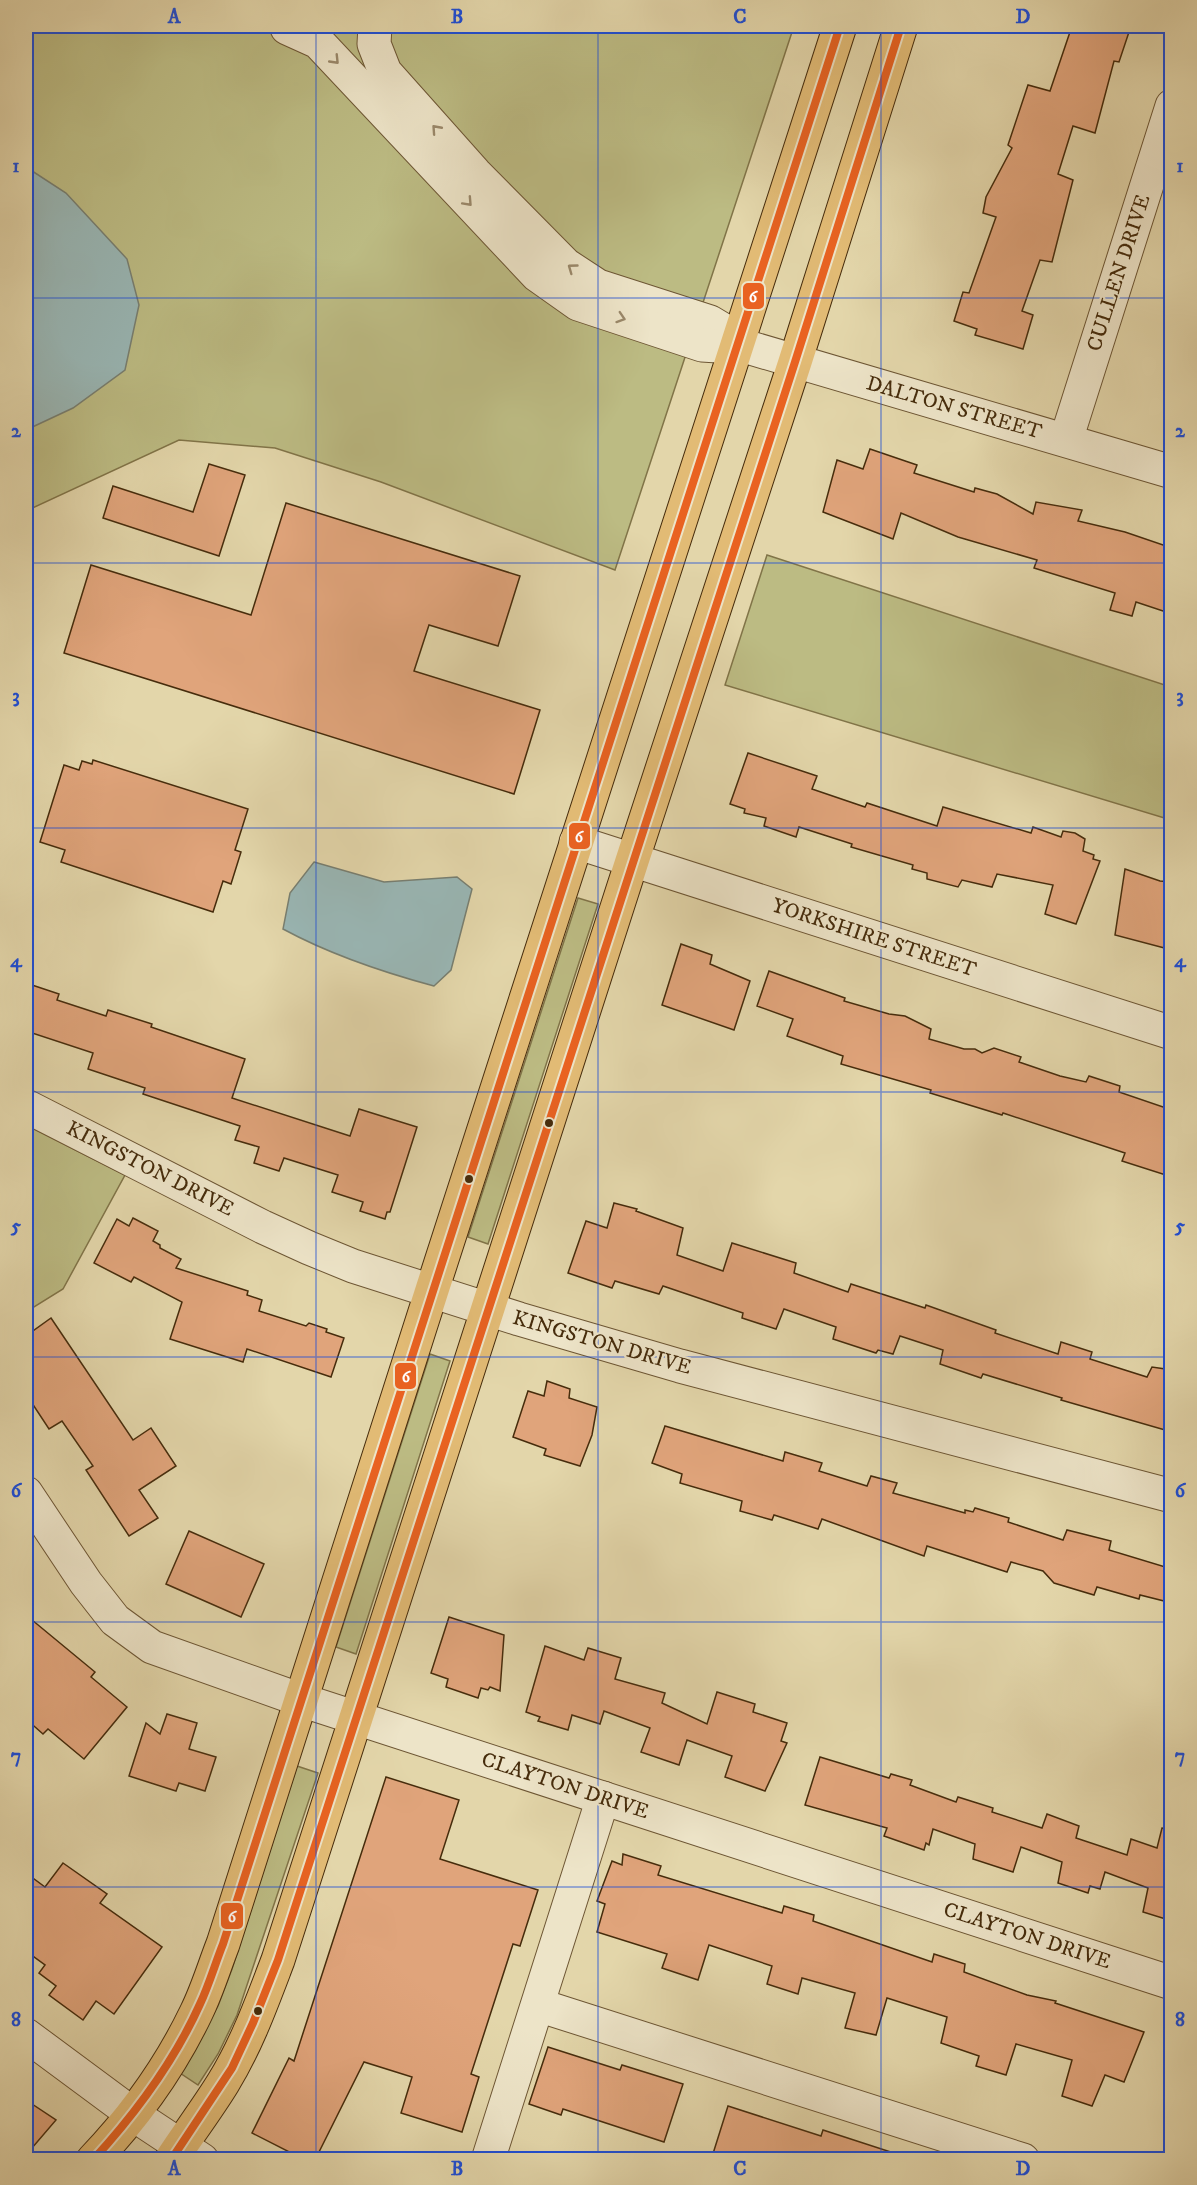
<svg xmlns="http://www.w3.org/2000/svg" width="1197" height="2185" viewBox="0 0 1197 2185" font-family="'IM FELL DW Pica',serif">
  <rect width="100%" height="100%" fill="#e3d6aa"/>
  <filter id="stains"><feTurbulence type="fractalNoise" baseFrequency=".00333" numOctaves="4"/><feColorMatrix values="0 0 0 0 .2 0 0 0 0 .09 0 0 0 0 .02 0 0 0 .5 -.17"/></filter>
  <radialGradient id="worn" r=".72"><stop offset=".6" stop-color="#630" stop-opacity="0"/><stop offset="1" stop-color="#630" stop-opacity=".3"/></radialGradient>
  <g fill="#bcbb83" stroke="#817448" stroke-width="1.5">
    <path d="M26,26H794L615,570L381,482L275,448L179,440L26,511Z"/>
    <path d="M767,555L1171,687V820L725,685Z"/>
    <path d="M578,898L598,904L488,1244L468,1237Z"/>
    <path d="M26,1125L125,1175L63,1289L26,1312Z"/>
    <path d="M430,1354L450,1361L356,1654L336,1647Z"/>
    <path d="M297,1766L318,1773L237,2015L218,2054L198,2085L180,2073L218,2006L232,1969Z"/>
  </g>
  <g fill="#99b6b4" stroke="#787f71" stroke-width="1.5">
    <path d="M26,167L66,193L127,259L139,305L125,370L73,408L26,430Z"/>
    <path d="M314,862L384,882L457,877L472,889L451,970L434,986C382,972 331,955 283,929L290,893Z"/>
  </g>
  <g fill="#e0a47b" stroke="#462c0c" stroke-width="1.5">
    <path d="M1072,26H1131L1119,62L1114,61L1095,133L1073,126L1058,174L1073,180L1052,262L1040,260L1022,311L1033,315L1023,349L975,335L977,329L954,321L963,292L969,293L996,217L983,213L986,197L1012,148L1008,145L1028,85L1050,91Z"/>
    <path d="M870,449L917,465L914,473L974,492L975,488L997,494L1033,514L1036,502L1082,510L1078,521L1125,532L1172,548V614L1136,602L1132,616L1110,610L1115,593L1034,568L1037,560L958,537L901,513L893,539L823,512L837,460L863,469Z"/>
    <path d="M209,464L245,475L219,556L103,518L113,486L193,512Z"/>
    <path d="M286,503L520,576L498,646L429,625L414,671L540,710L514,794L64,653L91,565L251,615Z"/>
    <path d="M748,753L817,776L812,789L865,807L867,803L937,826L943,807L1031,833L1033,827L1061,837L1063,831L1075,833L1085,839L1083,851L1094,855L1093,859L1100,861L1076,924L1045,914L1053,885L997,874L992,887L962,880L958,887L927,879V873L912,869L913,865L851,847L852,844L799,827L796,837L764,826L766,818L744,813L745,809L730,804Z"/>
    <path d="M93,760L248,809L235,850L241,852L231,884L223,881L213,912L61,862L65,850L40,842L64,765L79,770L82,761L92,764Z"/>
    <path d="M1125,869L1160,881L1172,882V950L1115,935Z"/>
    <path d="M681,944L712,955L710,964L750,981L734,1030L662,1005Z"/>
    <path d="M769,971L845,998L844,1001L889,1014L905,1016L931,1029L929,1039L964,1049H975L982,1053L994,1048L1021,1057L1019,1062L1060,1076L1086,1082L1089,1076L1120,1086L1119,1092L1172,1110V1177L1122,1161L1125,1153L1003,1113L1002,1115L930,1093L931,1090L841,1064L843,1056L787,1036L793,1019L757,1006Z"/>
    <path d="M26,983L59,994L57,1000L106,1016L108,1010L152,1024L151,1027L245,1059L232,1098L350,1136L359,1109L417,1127L390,1212H387L385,1219L360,1211L363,1202L332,1192L338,1175L284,1158L279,1171L254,1163L259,1147L235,1140L240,1126L143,1094L145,1088L88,1069L93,1053L26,1031Z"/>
    <path d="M614,1203L637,1209L636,1211L683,1228L677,1255L723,1271L732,1243L796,1263L794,1273L848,1292L851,1284L925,1308L926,1305L996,1330L995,1333L1058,1354L1061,1342L1092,1352L1090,1359L1147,1377L1152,1367L1172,1370V1432L1061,1400L1062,1398L983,1374L981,1378L940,1364L943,1350L900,1336L893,1354L878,1350L876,1353L833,1339L836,1327L784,1309L776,1329L742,1318L743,1313L663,1286L659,1294L615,1281L612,1288L568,1273L586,1221L607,1228Z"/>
    <path d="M133,1218L158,1231L153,1241L160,1245V1248L181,1259L176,1268L248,1291L247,1295L262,1300L259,1311L306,1326L309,1323L327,1329L326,1332L344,1338L331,1377L247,1349L243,1362L170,1339L182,1302L134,1277L131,1282L94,1263L117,1219L129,1226Z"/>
    <path d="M51,1318L133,1440L151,1428L176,1466L139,1490L158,1518L129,1536L86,1470L93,1466L62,1421L49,1429L26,1394V1336Z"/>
    <path d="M547,1381L570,1389L569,1398L597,1407L592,1435L580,1466L544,1455L546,1449L513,1437L528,1391L544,1396Z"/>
    <path d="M665,1426L783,1461L785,1452L822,1463L819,1471L867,1486L871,1476L897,1483L893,1493L965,1513V1510L973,1512L975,1508L1009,1518L1008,1522L1063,1540L1067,1530L1111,1541L1109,1550L1172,1569V1603L1140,1595L1139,1599L1097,1587L1094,1595L1054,1583L1043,1571L1011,1562L1007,1572L927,1546L924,1556L822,1519L818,1529L774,1515L772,1520L740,1511L742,1501L680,1483L682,1474L652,1463Z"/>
    <path d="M189,1531L264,1564L241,1617L166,1584Z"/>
    <path d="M26,1615L95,1672L91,1677L127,1707L84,1759L48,1729L43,1734L26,1719Z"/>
    <path d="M449,1617L504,1635L500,1691L490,1687L488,1690L481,1688L478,1698L446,1687L448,1679L431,1673Z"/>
    <path d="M545,1646L584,1660L588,1648L621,1658L615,1679L665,1693L662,1703L707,1724L717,1692L755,1704L753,1712L787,1723L781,1741L787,1743L765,1791L725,1777L732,1756L687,1740L679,1765L641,1752L650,1728L604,1711L600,1724L572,1715L568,1730L538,1721L540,1717L526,1712Z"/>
    <path d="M167,1714L197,1723L189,1749L216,1757L205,1791L179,1783L176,1791L129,1776L146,1723L160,1734Z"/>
    <path d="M820,1757L889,1778L891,1774L912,1780L910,1785L956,1802L958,1797L993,1808L992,1812L1042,1828L1047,1814L1079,1826L1076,1838L1127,1855L1131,1839L1157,1848L1162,1828L1172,1829V1921L1143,1912L1148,1888L1105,1872L1100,1889L1090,1886L1088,1893L1058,1883L1062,1862L1021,1847L1013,1872L973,1859L975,1844L933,1829L929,1845L926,1843L924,1850L884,1836L887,1828L805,1805Z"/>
    <path d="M386,1777L459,1800L440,1859L538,1890L520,1946L513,1944L471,2074L479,2077L462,2132L401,2113L412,2077L364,2062L315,2160H305L252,2133L289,2058L294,2061Z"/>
    <path d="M623,1854L661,1866L658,1875L782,1913L784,1906L814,1915L813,1921L932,1962L934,1954L965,1964L964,1972L1027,1995L1056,2001L1055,2003L1144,2032L1124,2082L1105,2075L1092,2106L1062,2096L1072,2060L1016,2044L1006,2075L976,2066L979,2056L941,2043L947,2017L887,1998L876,2035L845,2028L855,1993L802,1978L798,1994L767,1984L772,1966L709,1945L698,1980L662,1968L667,1954L597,1932L605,1904L597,1901L612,1861L622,1865Z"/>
    <path d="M63,1863L107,1894L100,1903L162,1947L114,2014L96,2001L83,2020L49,1995L56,1986L39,1973L45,1965L26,1951V1873L45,1887Z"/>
    <path d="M548,2047L620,2070L622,2065L683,2084L664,2142L563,2109L561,2115L529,2104Z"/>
    <path d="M26,2100L56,2120L26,2155Z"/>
    <path d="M728,2106L821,2136L823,2130L900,2155L899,2160H711Z"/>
  </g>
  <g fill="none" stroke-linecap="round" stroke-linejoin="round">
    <g stroke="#6d5634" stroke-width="35">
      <g id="minor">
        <path d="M375,26L374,44L385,72L475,173L566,265L598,286L710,322L725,331L737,344"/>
        <path d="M287,28L318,42L537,275L578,304L702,345L718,346L737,344L1172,472"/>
        <path d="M1066,440L1172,106"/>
        <path d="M576,842L1172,1033"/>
        <path d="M26,1106L263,1227L309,1248L353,1266L519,1319L680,1366L1172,1496"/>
        <path d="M26,1493L86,1583L115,1620L152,1647L301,1700L1172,1983"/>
        <path d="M538,2005L1023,2160"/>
        <path d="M26,2035L134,2115L202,2160"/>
        <path d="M488,2160L603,1798"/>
      </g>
    </g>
    <g stroke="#462c0c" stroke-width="35">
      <g id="major">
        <path d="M93,2160C135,2116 170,2067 196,2013C207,1991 214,1967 223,1944L432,1290L840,26"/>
        <path d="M171,2160C188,2134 207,2109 223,2083C247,2044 262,2002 278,1960L632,861L795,362L901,26"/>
      </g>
    </g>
    <use href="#minor" stroke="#ede4c8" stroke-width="33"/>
    <use href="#major" stroke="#e2bb75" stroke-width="33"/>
    <g stroke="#ede4c8" stroke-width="12">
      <g id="bus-1">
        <path d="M93,2160C136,2113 174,2062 200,2004C209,1985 215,1964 223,1944L840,26"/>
        <path d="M171,2160L232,2068L253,2023L278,1960L795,362L901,26"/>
      </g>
    </g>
    <use href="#bus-1" stroke="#e96221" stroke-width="8"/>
  </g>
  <defs><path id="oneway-chevron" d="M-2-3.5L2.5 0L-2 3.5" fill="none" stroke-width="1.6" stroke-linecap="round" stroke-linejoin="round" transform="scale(1.5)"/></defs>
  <g stroke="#9a886a">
    <use href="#oneway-chevron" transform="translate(335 60) rotate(46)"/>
    <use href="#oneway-chevron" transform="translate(436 129) rotate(-132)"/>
    <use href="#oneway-chevron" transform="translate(468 202) rotate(47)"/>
    <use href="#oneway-chevron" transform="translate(572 268) rotate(-144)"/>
    <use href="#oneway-chevron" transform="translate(621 318) rotate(18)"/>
  </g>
  <path fill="none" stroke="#1d4ed8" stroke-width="1.5" stroke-opacity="0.55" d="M316,26V2160M598,26V2160M881,26V2160M26,298H1172M26,563H1172M26,828H1172M26,1092H1172M26,1357H1172M26,1622H1172M26,1887H1172"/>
  <g fill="#462c0c" stroke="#ede4c8" stroke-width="2">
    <circle cx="549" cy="1123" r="5"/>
    <circle cx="469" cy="1179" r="5"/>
    <circle cx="258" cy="2011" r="5"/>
  </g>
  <g text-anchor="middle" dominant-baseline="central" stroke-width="4.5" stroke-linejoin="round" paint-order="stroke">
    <g font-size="21" fill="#462c0c" stroke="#ede4c8">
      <text transform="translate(1119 273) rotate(-72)">CULLEN DRIVE</text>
      <text transform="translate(954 408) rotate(16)">DALTON STREET</text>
      <text transform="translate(874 938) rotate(18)">YORKSHIRE STREET</text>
      <text transform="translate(150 1169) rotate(27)">KINGSTON DRIVE</text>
      <text transform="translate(602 1343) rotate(16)">KINGSTON DRIVE</text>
      <text transform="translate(565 1786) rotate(18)">CLAYTON DRIVE</text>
      <text transform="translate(1027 1936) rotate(18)">CLAYTON DRIVE</text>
    </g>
  </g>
  <g stroke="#ede4c8" stroke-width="2">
    <rect x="742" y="282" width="23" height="28" rx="6" fill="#e96221"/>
    <rect x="568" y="822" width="23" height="28" rx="6" fill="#e96221"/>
    <rect x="394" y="1362" width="23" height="28" rx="6" fill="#e96221"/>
    <rect x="220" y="1902" width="24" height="28" rx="6" fill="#e96221"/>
  </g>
  <g font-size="16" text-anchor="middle" font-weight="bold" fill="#fff">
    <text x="753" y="302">6</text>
    <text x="579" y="842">6</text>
    <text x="406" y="1382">6</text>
    <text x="232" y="1922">6</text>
  </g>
  <rect width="1197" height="2185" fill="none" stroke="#e3d6aa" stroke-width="66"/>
  <rect x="33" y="33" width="1131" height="2119" fill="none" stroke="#1d4ed8" stroke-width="2"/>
  <g font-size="20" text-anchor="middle" font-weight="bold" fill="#1d4ed8">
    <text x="174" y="23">A</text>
    <text x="457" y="23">B</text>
    <text x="740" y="23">C</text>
    <text x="1023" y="23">D</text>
    <text x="16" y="172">1</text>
    <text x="1180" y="172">1</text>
    <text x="16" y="437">2</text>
    <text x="1180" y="437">2</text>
    <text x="16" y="702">3</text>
    <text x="1180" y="702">3</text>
    <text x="16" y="967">4</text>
    <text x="1180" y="967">4</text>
    <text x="16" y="1232">5</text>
    <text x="1180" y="1232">5</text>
    <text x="16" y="1497">6</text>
    <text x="1180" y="1497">6</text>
    <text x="16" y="1762">7</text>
    <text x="1180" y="1762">7</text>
    <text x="16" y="2026">8</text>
    <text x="1180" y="2026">8</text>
    <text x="174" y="2175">A</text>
    <text x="457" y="2175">B</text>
    <text x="740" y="2175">C</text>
    <text x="1023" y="2175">D</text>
  </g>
  <rect width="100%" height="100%" filter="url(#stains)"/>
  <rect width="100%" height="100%" fill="url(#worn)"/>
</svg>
